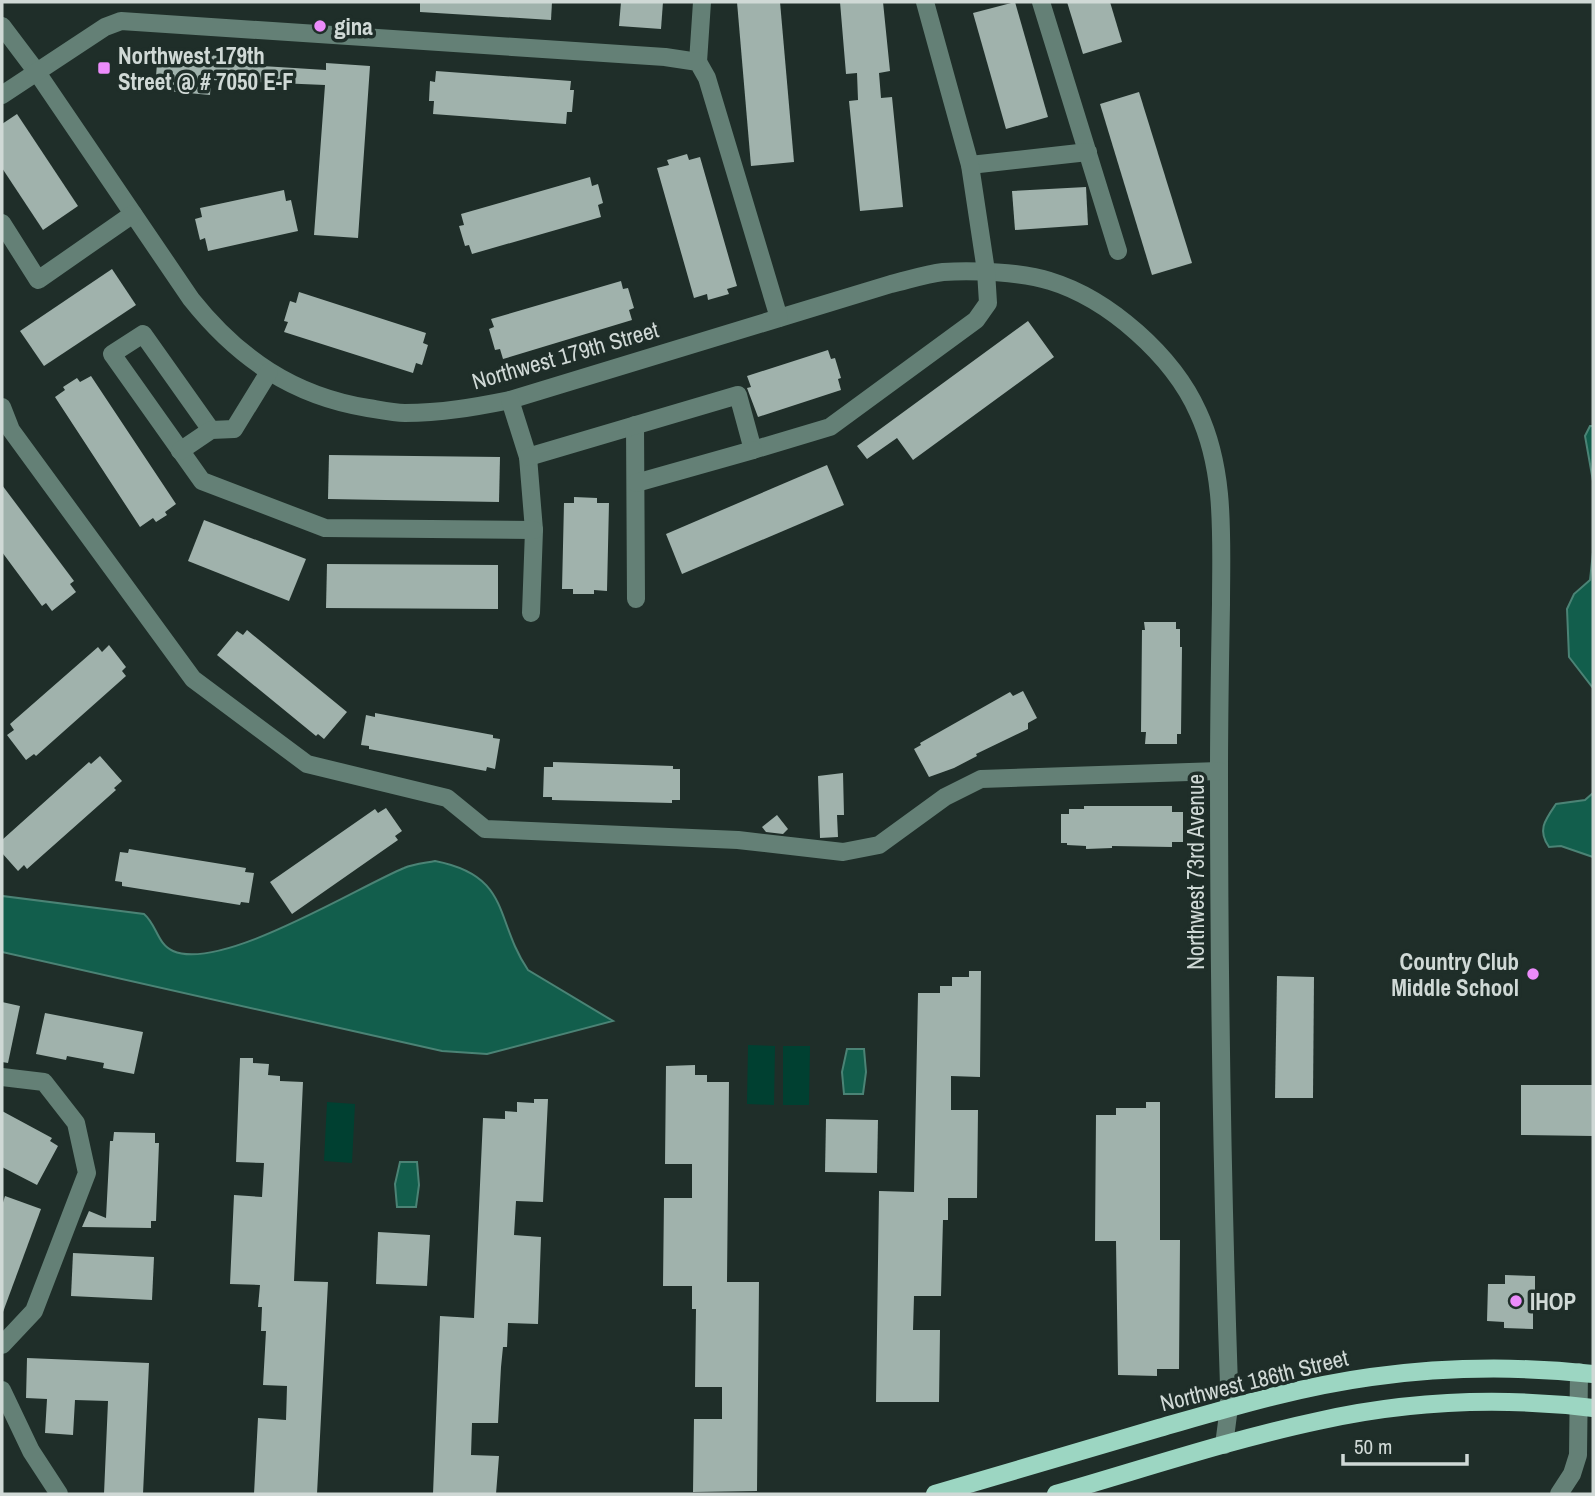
<svg xmlns="http://www.w3.org/2000/svg" width="1595" height="1496" viewBox="0 0 1595 1496" font-family="'Archivo Narrow',sans-serif">
  <rect width="100%" height="100%" fill="#1f2e29"/>
  <g fill="#004031">
    <path d="M748,1045L775,1046L774,1105L747,1104Z"/>
    <path d="M783,1046H810L809,1105H783Z"/>
    <path d="M327,1102L355,1104L352,1163L324,1161Z"/>
  </g>
  <g fill="#125e4c" stroke="#4b8375" stroke-width="2">
    <path d="M1590,426H1593V481L1585,436Z"/>
    <path d="M1593,552V688L1569,657L1567,609L1574,594L1590,580Z"/>
    <path d="M1593,793V857L1561,846L1549,847C1537,830 1545,820 1556,804L1585,800Z"/>
    <path d="M435,861C512,876 494,920 528,970L613,1021L487,1054L442,1051L2,952V896L144,914C157,925 157,944 173,951C221,972 356,888 404,868C413,864 425,863 435,861Z"/>
    <path d="M847,1049H864L866,1072L863,1094H844L842,1072Z"/>
    <path d="M400,1162H417L419,1185L416,1207H397L395,1184Z"/>
  </g>
  <g fill="#a0b2ac">
    <path d="M420,2H552L551,20L420,12Z"/>
    <path d="M621,2H663L661,29L619,26Z"/>
    <path d="M737,2H780L794,162L751,166Z"/>
    <path d="M840,2H883L890,71L879,73L881,98L892,97L903,207L860,211L849,101L858,100L857,73L846,74Z"/>
    <path d="M1015,2L1048,117L1006,129L973,13Z"/>
    <path d="M1067,2H1110L1122,42L1083,54Z"/>
    <path d="M188,53L228,57V64L326,70V63L370,66L358,238L314,235L325,85L211,80L210,95L155,90L157,63L187,66Z"/>
    <path d="M436,71L571,81L570,90H574L572,112H567L566,124L433,114L434,101H429L430,81L435,82Z"/>
    <path d="M1139,92L1192,263L1152,275L1100,104Z"/>
    <path d="M17,114L78,206L43,230L2,168V124Z"/>
    <path d="M687,154L689,160L700,157L737,286L727,289L729,294L708,300L707,294L694,298L657,168L669,165L667,160Z"/>
    <path d="M590,177L592,186L598,184L603,203L598,205L601,217L472,254L469,245L465,246L459,226L464,225L461,214Z"/>
    <path d="M1086,187L1088,225L1015,230L1012,191Z"/>
    <path d="M284,190L286,201L291,200L298,231L208,251L205,238L200,240L195,219L202,217L200,208Z"/>
    <path d="M112,269L136,305L44,366L20,331Z"/>
    <path d="M621,281L623,289L628,288L634,308L629,310L632,320L503,359L500,349L495,350L489,329L494,327L491,319Z"/>
    <path d="M299,292L426,333L423,343L428,345L422,365L416,363L413,373L284,332L288,322L284,321L290,301L296,303Z"/>
    <path d="M1028,321L1054,357L913,460L897,438L867,459L857,446Z"/>
    <path d="M828,350L831,359L835,358L841,378L838,379L841,390L758,417L747,388L751,387L747,376Z"/>
    <path d="M91,376L176,504L165,512L167,515L156,522L153,518L140,527L55,397L65,390L63,387L77,378L80,382Z"/>
    <path d="M329,455L500,457L499,502L328,499Z"/>
    <path d="M827,465L844,505L682,574L666,534Z"/>
    <path d="M2,485L74,581L70,584L76,592L52,611L46,603L42,606L2,552Z"/>
    <path d="M574,497L597,498V503H609L607,591L594,590V594H573V589H562L564,503H574Z"/>
    <path d="M204,520L306,559L289,601L188,561Z"/>
    <path d="M327,564L498,565V609L326,608Z"/>
    <path d="M1144,622H1176V629H1180V647H1182L1181,734H1177V744H1145L1146,732H1141L1142,630H1145Z"/>
    <path d="M247,630L347,712L324,739L318,734L316,736L217,655L237,631L243,635Z"/>
    <path d="M109,645L126,667L122,671L126,676L36,756L34,754L26,760L7,735L14,730L10,724L98,647L102,652Z"/>
    <path d="M1023,691L1037,718L1028,723V729L976,754L977,756L954,768L929,777L914,749L921,745L920,743L1010,692L1013,696Z"/>
    <path d="M375,713L493,735V738L500,739L495,769L487,767L486,771L369,749V746L361,745L366,715L375,717Z"/>
    <path d="M100,756L122,781L114,788L116,790L27,869L24,865L18,871L2,853V840L89,762L91,764Z"/>
    <path d="M553,762L673,766V769H680V800H672V803L552,800V797H543L544,767H553Z"/>
    <path d="M843,773L844,815H837L838,837L820,838L818,776Z"/>
    <path d="M1084,806H1172V812H1183V842H1172V847L1112,846V848L1086,849V846L1067,845V843H1061V814H1069V809H1084Z"/>
    <path d="M386,808L402,831L395,836L398,840L292,914L270,882L375,809L378,813Z"/>
    <path d="M777,815L788,829L783,834L766,832L762,827Z"/>
    <path d="M129,849L246,868L245,872L254,873L249,903L241,902L240,905L122,886V882L115,881L120,852L128,853Z"/>
    <path d="M969,971H981L980,1077L951,1076V1110H978L977,1198H948V1220H943L941,1296H914L913,1330H940L939,1402H876L879,1191L914,1192L918,993H940V986H952V977H969Z"/>
    <path d="M1277,976L1314,977L1313,1098H1275Z"/>
    <path d="M2,1002L20,1006L8,1063L2,1062Z"/>
    <path d="M45,1013L143,1032L134,1074L103,1068L104,1063L67,1056L66,1060L36,1054Z"/>
    <path d="M240,1058H253V1063L269,1064L268,1075L280,1076V1081L303,1082L294,1281L328,1282L317,1494H254L258,1418L286,1420L287,1386L263,1385L266,1331H261L262,1307H258L260,1285L230,1284L234,1195L262,1197L264,1163L236,1162Z"/>
    <path d="M695,1065V1075H707V1082H729L727,1282H759L757,1491L693,1492L694,1419H722V1387H695L696,1309H692V1286H663L664,1198H692V1164H665L666,1066Z"/>
    <path d="M1521,1085H1593V1136L1521,1135Z"/>
    <path d="M534,1099H548L543,1202L516,1201L514,1235L541,1237L538,1324L508,1323L507,1347H503L501,1367L498,1423H472L471,1455L499,1456L496,1494H433L440,1316L474,1318L483,1118L505,1119V1111L517,1112V1102L534,1103Z"/>
    <path d="M1146,1102H1160V1240H1180L1179,1369H1157V1376L1118,1375L1116,1241H1095L1096,1115H1116V1108H1146Z"/>
    <path d="M2,1111L52,1138L50,1141L58,1146L37,1185L2,1167Z"/>
    <path d="M826,1119L878,1120L877,1173L825,1172Z"/>
    <path d="M114,1132L155,1133V1143H159L156,1221H151V1228L82,1227L89,1211L106,1218L110,1141H113Z"/>
    <path d="M5,1196L41,1209L3,1312L2,1206Z"/>
    <path d="M378,1232L430,1235L427,1286L376,1284Z"/>
    <path d="M73,1253L154,1257L152,1300L71,1296Z"/>
    <path d="M1505,1275L1535,1276V1294H1544V1308H1533V1329L1504,1328V1322L1487,1321L1488,1284H1505Z"/>
    <path d="M27,1358L149,1363L143,1494H104L108,1401L75,1400L73,1435L45,1433L47,1399L26,1398Z"/>
  </g>
  <g fill="none" stroke-linecap="round" stroke-linejoin="round">
    <g stroke="#648076" stroke-width="18">
      <path d="M1041,2L1118,251"/>
      <path d="M2,26L36,71L191,299C238,358 293,396 368,408C380,410 393,413 405,413C441,413 475,407 510,400L891,284C908,280 926,274 943,272C972,270 1023,272 1050,281C1109,299 1173,356 1198,412C1226,472 1221,539 1221,604C1220,660 1219,716 1219,773C1219,977 1222,1181 1229,1386V1407L1224,1445"/>
      <path d="M698,62L702,2"/>
      <path d="M2,95L105,27L121,21L665,57L698,62L707,78L779,318"/>
      <path d="M970,165L1088,152"/>
      <path d="M2,223L38,280L133,214"/>
      <path d="M510,400L528,457L534,530L531,613"/>
      <path d="M2,407L11,430L193,679L307,764L447,798L485,829L738,840L843,852L879,845L945,797L981,779L1219,771"/>
      <path d="M635,425L636,599"/>
      <path d="M211,430L143,334L112,354L202,481L325,528L534,530"/>
      <path d="M180,451L211,430L234,429L269,372"/>
      <path d="M528,457L738,395L753,450L830,427L976,320L988,303L986,271L970,165L925,2"/>
      <path d="M636,483L753,450"/>
      <path d="M2,1077L44,1082L76,1123L87,1173L34,1311L2,1345"/>
      <path d="M2,1390L31,1451L59,1494"/>
      <path d="M1559,1494L1572,1474L1578,1455L1579,1372"/>
    </g>
    <g stroke="#9cd6c2" stroke-width="18">
      <path d="M935,1494C1009,1472 1084,1450 1159,1428C1229,1408 1298,1387 1371,1377C1444,1367 1519,1366 1593,1374"/>
      <path d="M1056,1494C1143,1469 1229,1440 1318,1421C1407,1401 1502,1397 1593,1408"/>
    </g>
  </g>
  <g fill="#ec8cfb" stroke="#1f2e29" stroke-width="2.5">
    <circle cx="320" cy="26" r="7"/>
    <rect x="97" y="61" width="14" height="14" rx="3.5"/>
    <circle cx="1533" cy="974" r="7"/>
    <circle cx="1516" cy="1301" r="7"/>
  </g>
  <g text-anchor="middle" dominant-baseline="central" stroke-width="7" stroke-linejoin="round" paint-order="stroke">
    <g font-size="23" font-weight="bold" fill="#d0d9d6" stroke="#1f2e29" text-anchor="start">
      <text x="334" y="26">gina</text>
      <text x="118" y="55">Northwest 179th<tspan x="118" dy="26">Street @ # 7050 E-F</tspan></text>
      <text x="1519" y="961" text-anchor="end">Country Club<tspan x="1519" dy="26">Middle School</tspan></text>
      <text x="1530" y="1301">IHOP</text>
    </g>
    <g font-size="23" fill="#d0d9d6" stroke="#1f2e29">
      <text transform="translate(565 355) rotate(-16)">Northwest 179th Street</text>
      <text transform="translate(1195 872) rotate(-90)">Northwest 73rd Avenue</text>
      <text transform="translate(1254 1380) rotate(-14)">Northwest 186th Street</text>
    </g>
  </g>
  <rect width="1595" height="1496" fill="none" stroke="#d0d9d6" stroke-width="7"/>
  <path d="M1343 1454v10h124v-10" fill="none" stroke="#d0d9d6" stroke-width="3.5"/>
  <text x="1354" y="1454" font-size="21" fill="#d0d9d6" stroke="#1f2e29" stroke-width="5" paint-order="stroke">50 m</text>
</svg>
